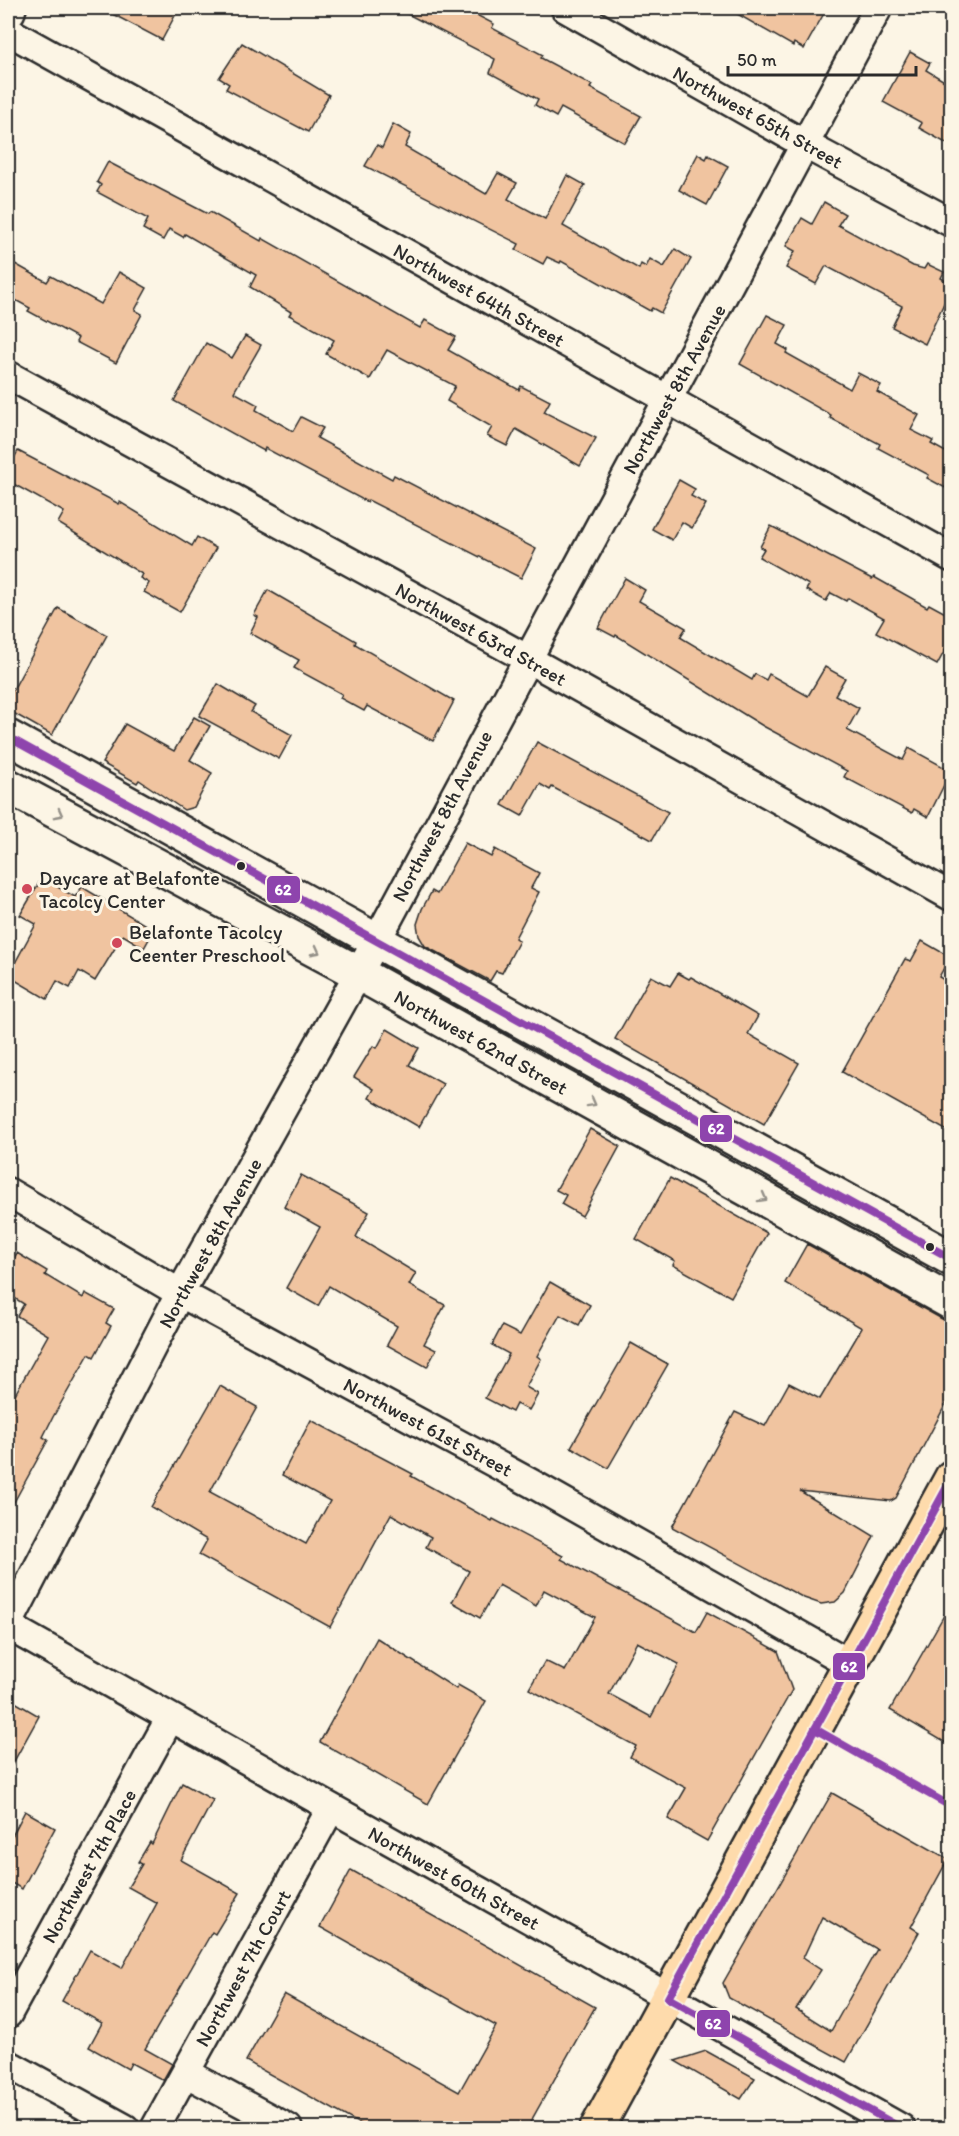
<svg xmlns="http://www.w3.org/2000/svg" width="959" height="2136" viewBox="0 0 959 2136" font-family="Itim,sans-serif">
  <rect width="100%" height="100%" fill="#fcf5e5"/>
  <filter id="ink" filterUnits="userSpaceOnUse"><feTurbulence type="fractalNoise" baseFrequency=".0167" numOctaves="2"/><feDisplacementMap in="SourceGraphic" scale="12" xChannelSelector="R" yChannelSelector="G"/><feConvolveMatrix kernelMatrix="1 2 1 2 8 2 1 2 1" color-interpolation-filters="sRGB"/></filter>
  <g filter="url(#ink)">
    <g fill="#f0c4a0" stroke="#2b2b2b" stroke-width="1.5" fill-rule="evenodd">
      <path d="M101,8H179L162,40Z"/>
      <path d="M396,8H463L494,24L492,28L543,55L541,58L592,85L590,88L641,116L625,143L561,108L556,117L535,105L538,99L490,73L495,59Z"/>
      <path d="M727,8H827L804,49L794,43L793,46Z"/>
      <path d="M242,43L329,95L308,132L226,89L229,84L219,78Z"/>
      <path d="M910,52L930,63L926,70L951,85V146L919,128L922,123L883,102Z"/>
      <path d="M393,124L411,134L405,147L486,194L498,173L517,183L508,199L545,219L567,175L585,185L563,226L639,269L641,264L646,267L650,259L664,267L675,249L691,259L661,313L652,308L650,311L561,261L560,263L547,257L543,264L516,250L519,244L365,166L377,145L382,148Z"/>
      <path d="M698,154L706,159L708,155L728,166L707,205L679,190Z"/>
      <path d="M108,162L208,214L210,212L261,241L262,238L420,328L425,320L456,337L448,350L519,390L521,386L550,401L544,412L596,438L580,466L516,429L507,446L487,436L492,427L447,401L455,386L387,350L370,379L326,354L334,340L289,315L291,312L250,287L256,275L185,234L183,237L169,229L163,240L143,229L148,219L97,192L101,185L97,182Z"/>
      <path d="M824,202L845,214L838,225L913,266L924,269L927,264L944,272L941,278L951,284V288L925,344L892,327L902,306L826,266L816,284L786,268L795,251L786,246L802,218L812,224Z"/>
      <path d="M8,260L47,282L51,276L101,304L119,272L147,288L135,310L142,314L116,363L76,342L78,338L28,311L30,308L8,296Z"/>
      <path d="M767,315L787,325L777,344L788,350L786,353L850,389L858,373L881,385L877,392L919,415L911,430L933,441L931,444L951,455V491L927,478L929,475L878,448L880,444L830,418L831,415L740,364Z"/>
      <path d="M245,336L261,345L234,392L258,405L256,410L293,431L301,417L323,428L317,438L392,479L394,475L536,549L521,578L368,500L367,502L265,448L264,451L174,401L206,343L232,358Z"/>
      <path d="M18,451L119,504L120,502L192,546L197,537L216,548L180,612L144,592L149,583L140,578L142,574L58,523L64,512L8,481V469Z"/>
      <path d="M679,480L695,489L691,496L706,504L692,528L682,522L672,540L652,529Z"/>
      <path d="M771,526L872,579L874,577L927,607L929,604L951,616V639L937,665L876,632L884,618L848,598L846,601L831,593L826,601L806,590L809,585L759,557L764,549L760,547Z"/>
      <path d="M625,578L645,590L639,601L686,628L680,637L752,680L755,674L766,680L769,674L808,696L825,667L845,678L835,695L859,708L847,730L903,760L909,748L951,771L928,817L914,809L912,813L844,777L847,771L763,726L616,635L615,637L598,628Z"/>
      <path d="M268,590L356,641L355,644L454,701L433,741L367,706L364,711L340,698L342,694L294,668L299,660L250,633L258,617L254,615Z"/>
      <path d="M58,608L107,635L52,735L8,710V699Z"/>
      <path d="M218,684L255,706L251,712L292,735L279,759L199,716Z"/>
      <path d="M194,717L210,726L190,760L212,773L194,807L184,810L139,780L137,783L102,763L125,724L174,751Z"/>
      <path d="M537,742L668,812L652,840L552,787L550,790L540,784L522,816L502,805Z"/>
      <path d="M465,843L491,857L495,849L539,873L531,888L539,892L515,938L519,941L502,973L496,971L490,981L425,946L419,936L417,924L422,909L432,891L437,894Z"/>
      <path d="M42,878L75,897L82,887L154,930L144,948L123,935L95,981L79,971L70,988L57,981L47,999L8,976L36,924L20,915Z"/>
      <path d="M922,941L950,957L939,977L951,984V1133L842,1072L905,959L911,961Z"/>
      <path d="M678,973L689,979L691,977L758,1016L748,1034L799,1063L764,1124L615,1039L651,976L670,986Z"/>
      <path d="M387,1029L419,1048L409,1065L443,1084L419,1127L369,1098L374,1089L354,1077L373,1046L377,1048Z"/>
      <path d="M590,1129L620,1146L582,1216L561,1204L566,1195L556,1190Z"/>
      <path d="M301,1175L369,1212L356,1237L416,1273L409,1285L445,1305L424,1344L436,1350L427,1367L387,1345L397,1326L329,1286L318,1306L286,1288L320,1227L284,1207Z"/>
      <path d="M670,1178L767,1233L731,1297L673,1265L675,1261L636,1239Z"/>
      <path d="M807,1244L951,1324V1394L896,1498L891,1501L800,1491L874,1536L845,1593L835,1602L821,1604L804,1598L672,1527L735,1412L765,1426L789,1383L820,1399L862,1328L785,1283Z"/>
      <path d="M17,1253L47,1271L45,1275L83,1298L85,1293L114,1309L106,1323L111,1326L94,1357L89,1354L53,1417L43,1437L48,1440L8,1513V1407L48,1335L17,1316L24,1304L8,1294V1255L14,1258Z"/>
      <path d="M550,1282L590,1305L579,1325L560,1315L537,1356L541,1359L526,1387L538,1394L529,1410L516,1404L512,1412L485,1398L509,1354L492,1345L502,1326L520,1335Z"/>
      <path d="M631,1343L668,1364L608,1468L571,1447Z"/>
      <path d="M220,1386L257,1407L210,1492L306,1544L330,1501L282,1475L311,1420L413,1474L411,1476L492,1521L493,1519L563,1556L561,1559L696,1632L707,1612L778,1651L792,1690L707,1841L668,1819L686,1788L630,1757L636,1746L529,1689L545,1661L565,1671L595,1617L544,1590L536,1606L499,1585L480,1618L452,1602L469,1571L426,1547L431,1537L391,1514L330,1627L199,1555L207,1540L151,1507ZM637,1642L679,1664L651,1717L609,1694Z"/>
      <path d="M951,1603V1746L890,1710Z"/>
      <path d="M377,1638L456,1689L458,1685L486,1701L428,1804L320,1742Z"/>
      <path d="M8,1698L39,1716L8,1772Z"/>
      <path d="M182,1783L213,1800L181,1860L240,1893L215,1934L212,1932L145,2049L172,2064L163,2080L131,2063L128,2069L89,2047L102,2023L62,2001L90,1950L122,1968L157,1903L128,1887L142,1864L138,1862L150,1842L152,1844Z"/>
      <path d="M832,1793L948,1859L911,1927L919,1932L846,2062L729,1998L723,1983ZM822,1917L877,1949L831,2031L796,2009L821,1970L803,1958Z"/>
      <path d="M25,1811L55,1828L22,1889L8,1881V1844Z"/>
      <path d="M351,1870L595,2007L527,2128H367L246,2061L284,1994L459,2092L496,2026L320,1927Z"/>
      <path d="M706,2051L755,2078L741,2099L675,2061Z"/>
    </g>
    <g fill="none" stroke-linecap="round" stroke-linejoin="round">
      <g stroke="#2b2b2b" stroke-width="32">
        <g id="minor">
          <path d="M565,8L806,145L952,223"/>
          <path d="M8,31L952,558"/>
          <path d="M8,375L526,658L952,897"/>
          <path d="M8,1192L180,1293L531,1483L849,1663"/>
          <path d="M8,1625L180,1293L377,940L878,8"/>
          <path d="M8,1626L901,2128"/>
          <path d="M8,2014L170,1718"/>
          <path d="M8,2064L125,2128"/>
          <path d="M186,2073L288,2128"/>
          <path d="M155,2128L331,1808"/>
        </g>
      </g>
      <g stroke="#2b2b2b" stroke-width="38">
        <path id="tertiary" d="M8,11L9,8"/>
      </g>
      <g stroke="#2b2b2b" stroke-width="38">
        <g id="secondary">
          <path d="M8,737L952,1259"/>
          <path d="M8,786L358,973L952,1303"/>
        </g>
      </g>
      <g stroke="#2b2b2b" stroke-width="38">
        <path id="primary" d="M597,2128L952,1477"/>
      </g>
      <use href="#minor" stroke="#fcf5e5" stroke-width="27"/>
      <use href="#tertiary" stroke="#fcf5e5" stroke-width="33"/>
      <use href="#secondary" stroke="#fcf5e5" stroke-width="33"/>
      <use href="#primary" stroke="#fedbac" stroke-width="33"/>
      <g stroke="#fcf5e5" stroke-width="12">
        <g id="bus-1">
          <path d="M8,737L952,1259"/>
          <path d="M815,1729L952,1807"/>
          <path d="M901,2128L668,1998L952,1478"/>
        </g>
      </g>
      <use href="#bus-1" stroke="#8e44ad" stroke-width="8"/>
    </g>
    <defs><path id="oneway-chevron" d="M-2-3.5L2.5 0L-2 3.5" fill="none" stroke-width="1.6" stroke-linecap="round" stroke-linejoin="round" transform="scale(1.5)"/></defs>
    <g stroke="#949088">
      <use href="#oneway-chevron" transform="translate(59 814) rotate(28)"/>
      <use href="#oneway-chevron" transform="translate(316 951) rotate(28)"/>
      <use href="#oneway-chevron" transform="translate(592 1103) rotate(29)"/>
      <use href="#oneway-chevron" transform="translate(763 1198) rotate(29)"/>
    </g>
  </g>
  <g fill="#2b2b2b" stroke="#fcf5e5" stroke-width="2">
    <circle cx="241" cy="866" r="5"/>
    <circle cx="930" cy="1247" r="5"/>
  </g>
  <g fill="#d1495b" stroke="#fcf5e5" stroke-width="2">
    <circle cx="27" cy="889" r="6"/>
    <circle cx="117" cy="943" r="6"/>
  </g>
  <g text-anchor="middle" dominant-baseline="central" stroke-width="6" stroke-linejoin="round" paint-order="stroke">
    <g font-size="20" fill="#2b2b2b" stroke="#fcf5e5">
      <text transform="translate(758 117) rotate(29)">Northwest 65th Street</text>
      <text transform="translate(479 295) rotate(29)">Northwest 64th Street</text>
      <text transform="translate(674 389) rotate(-61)">Northwest 8th Avenue</text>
      <text transform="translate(481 634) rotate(29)">Northwest 63rd Street</text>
      <text transform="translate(442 816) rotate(-62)">Northwest 8th Avenue</text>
      <text transform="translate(481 1042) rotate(29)">Northwest 62nd Street</text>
      <text transform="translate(210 1243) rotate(-61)">Northwest 8th Avenue</text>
      <text transform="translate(428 1427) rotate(28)">Northwest 61st Street</text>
      <text transform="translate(89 1866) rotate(-61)">Northwest 7th Place</text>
      <text transform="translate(454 1878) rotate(29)">Northwest 60th Street</text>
      <text transform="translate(243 1968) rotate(-61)">Northwest 7th Court</text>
    </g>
    <g font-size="20" fill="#2b2b2b" stroke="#fcf5e5" text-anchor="start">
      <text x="39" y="878">Daycare at Belafonte<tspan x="39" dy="23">Tacolcy Center</tspan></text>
      <text x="129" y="932">Belafonte Tacolcy<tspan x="129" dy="23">Ceenter Preschool</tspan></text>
    </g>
  </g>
  <g stroke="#fcf5e5" stroke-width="2">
    <rect x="266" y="875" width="35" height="29" rx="6" fill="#8e44ad"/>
    <rect x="699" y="1114" width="34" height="29" rx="6" fill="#8e44ad"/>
    <rect x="832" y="1652" width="34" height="29" rx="6" fill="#8e44ad"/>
    <rect x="696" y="2009" width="35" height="29" rx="6" fill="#8e44ad"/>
  </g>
  <g font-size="16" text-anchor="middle" font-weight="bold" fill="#fff">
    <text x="283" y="895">62</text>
    <text x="716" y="1134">62</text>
    <text x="849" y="1672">62</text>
    <text x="713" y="2029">62</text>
  </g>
  <rect width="959" height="2136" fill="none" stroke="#fcf5e5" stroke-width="30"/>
  <rect x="15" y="15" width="929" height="2106" fill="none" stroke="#2b2b2b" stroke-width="2" filter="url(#ink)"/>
  <path d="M728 66v9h188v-9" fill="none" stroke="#2b2b2b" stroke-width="3"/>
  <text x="737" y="66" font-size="18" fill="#2b2b2b" stroke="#fcf5e5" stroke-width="4.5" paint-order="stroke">50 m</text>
</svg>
